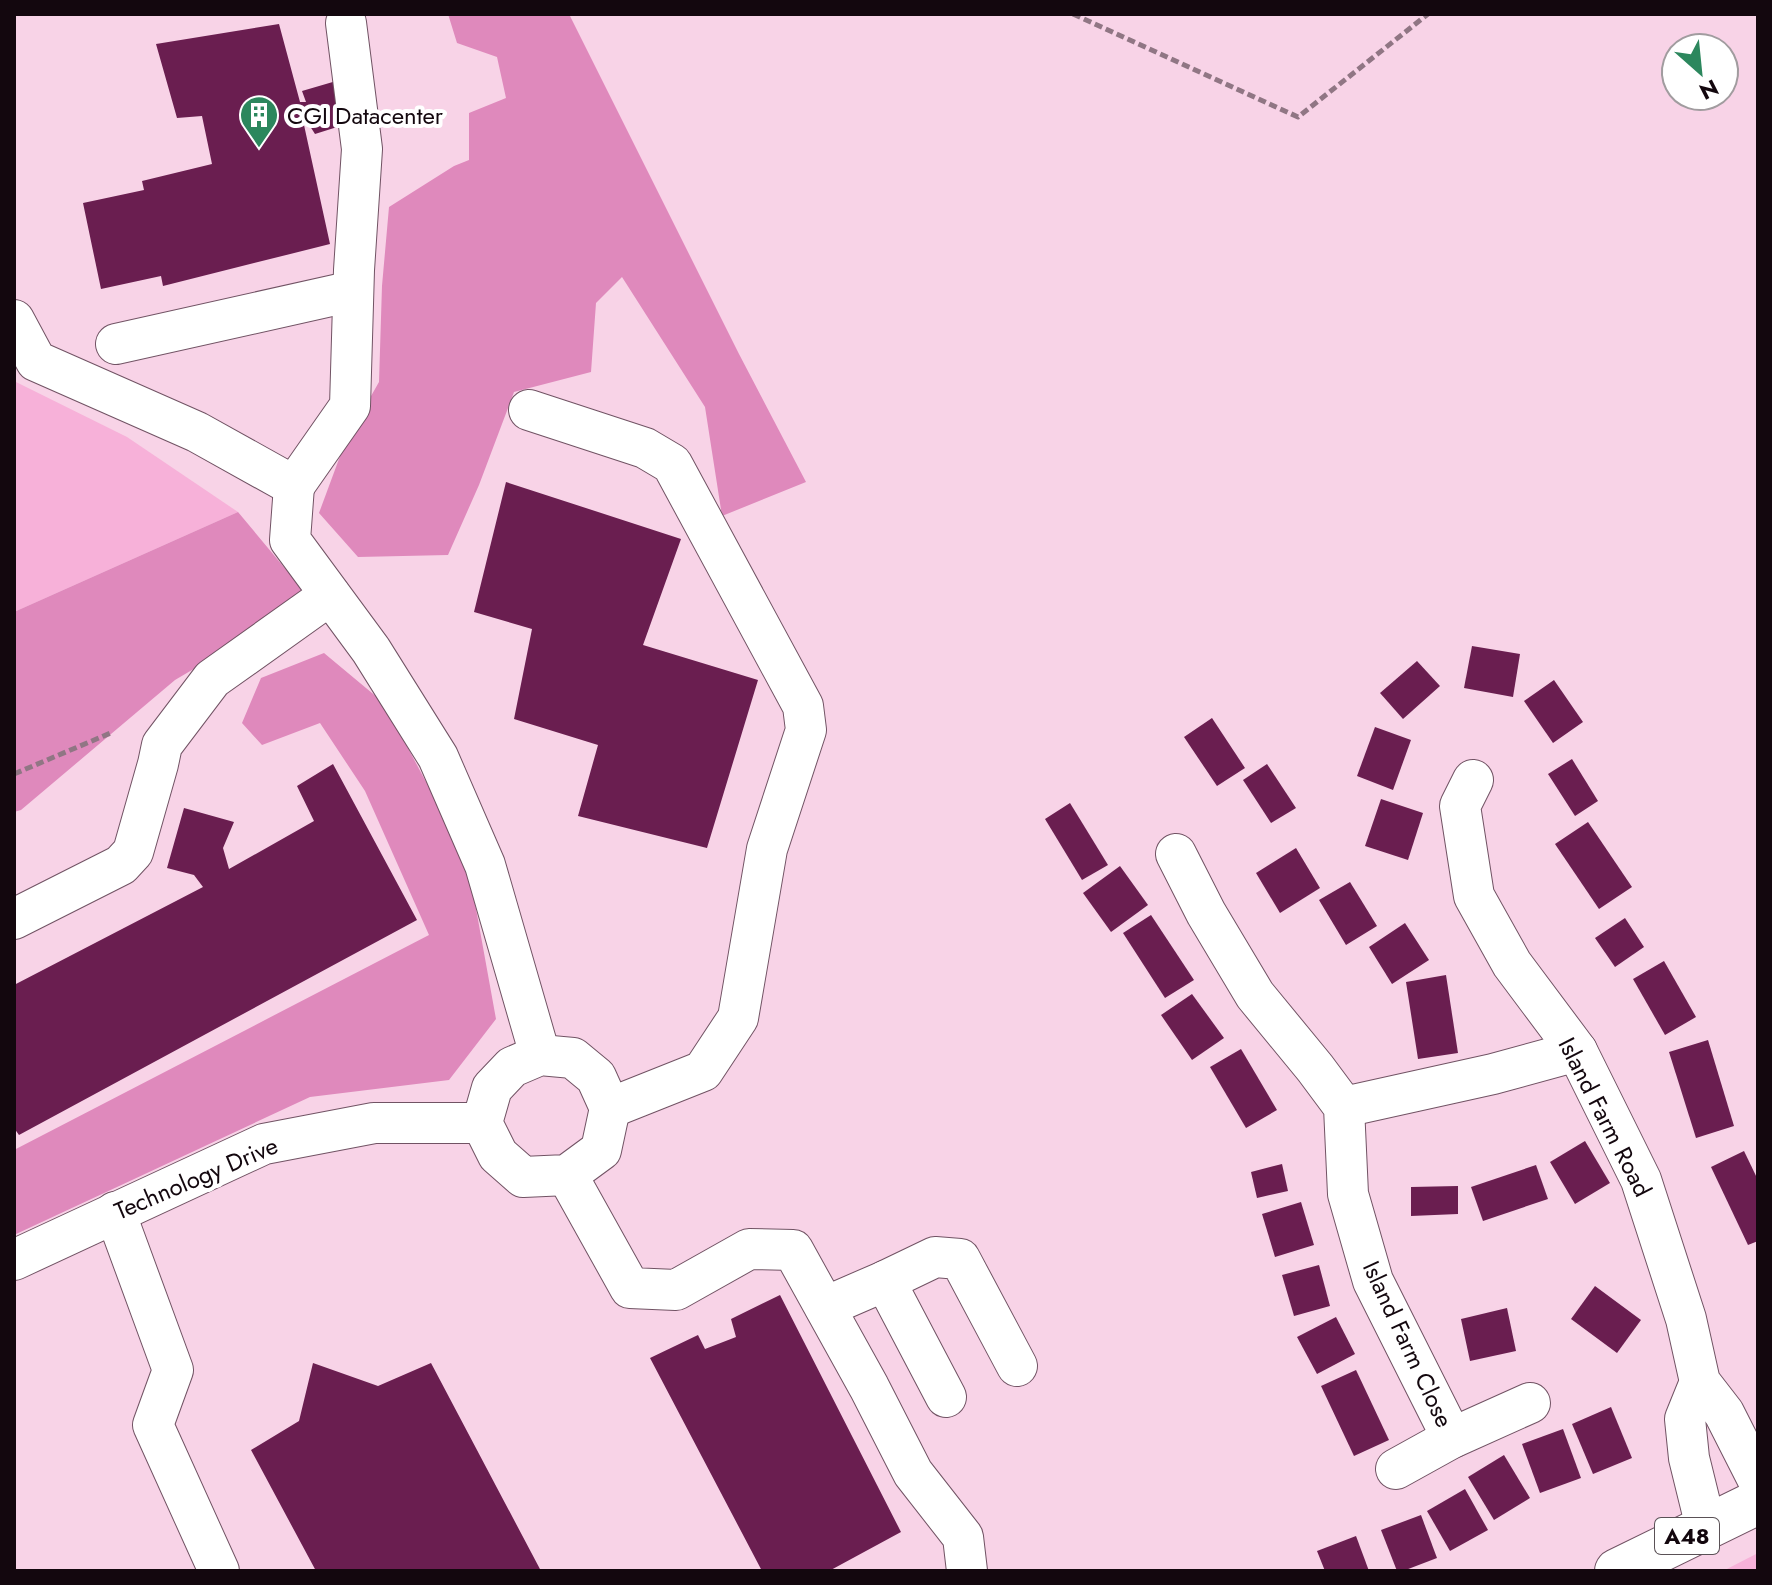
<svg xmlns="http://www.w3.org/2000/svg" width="1772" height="1585" viewBox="0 0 1772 1585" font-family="Jost,sans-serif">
  <rect width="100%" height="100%" fill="#f8d3e7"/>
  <g fill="#f7b1d9">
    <path d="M14,381L127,437L238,512L14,612Z"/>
    <path d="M1758,1553V1571H1723Z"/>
  </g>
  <g fill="#df89bc">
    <path d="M448,14H569L739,354L806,482L722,516L705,407L622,277L596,303L591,372L514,392L479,485L448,555L358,557L319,513L346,440L379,382L382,286L389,207L454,166L469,160V113L506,98L497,57L457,43Z"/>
    <path d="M238,512L308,596L231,647L175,680L21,810L14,812V612Z"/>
    <path d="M324,653L384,703L467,859L496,1019L449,1080L310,1097L14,1235V1150L429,935L365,791L320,723L262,745L242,723L261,678Z"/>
  </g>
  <g fill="#6a1e50">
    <path d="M279,24L300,102H306L302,91L343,79L353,122L315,134L308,123L304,125L330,244L163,286L161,276L101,289L83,203L144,190L142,181L212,164L202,116L177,118L156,44Z"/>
    <path d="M506,482L681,539L643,645L758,680L707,848L578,816L598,745L514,719L532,629L474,612Z"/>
    <path d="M1472,646L1520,654L1513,697L1464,688Z"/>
    <path d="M1417,661L1440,686L1403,719L1380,693Z"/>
    <path d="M1554,680L1583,722L1553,743L1524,701Z"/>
    <path d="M1212,718L1245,768L1217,786L1184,737Z"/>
    <path d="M1375,727L1411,740L1393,790L1357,776Z"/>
    <path d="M1572,759L1598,801L1575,816L1548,774Z"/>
    <path d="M333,764L417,920L19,1135L14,1128V985L203,887L194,875L167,868L184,808L234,822L223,848L229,869L314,821L297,786Z"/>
    <path d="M1267,764L1296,808L1271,823L1243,780Z"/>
    <path d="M1381,799L1423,813L1408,860L1365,846Z"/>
    <path d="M1070,803L1108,865L1082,880L1045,819Z"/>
    <path d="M1588,822L1632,887L1599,909L1555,844Z"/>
    <path d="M1296,848L1320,888L1280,913L1256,873Z"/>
    <path d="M1120,866L1148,905L1111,932L1083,893Z"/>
    <path d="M1350,882L1377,926L1346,945L1319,900Z"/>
    <path d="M1151,915L1194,980L1165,998L1123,933Z"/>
    <path d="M1625,918L1644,947L1615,967L1595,938Z"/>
    <path d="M1405,923L1429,960L1392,984L1369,947Z"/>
    <path d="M1664,961L1696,1017L1665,1035L1633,979Z"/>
    <path d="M1446,975L1458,1053L1418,1059L1406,982Z"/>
    <path d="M1192,994L1224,1038L1192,1060L1161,1015Z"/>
    <path d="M1708,1040L1734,1126L1696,1138L1669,1052Z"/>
    <path d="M1241,1049L1277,1110L1246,1128L1210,1067Z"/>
    <path d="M1585,1141L1610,1183L1575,1204L1550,1162Z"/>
    <path d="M1744,1151L1758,1180V1241L1748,1245L1711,1167Z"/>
    <path d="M1282,1164L1288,1191L1257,1198L1251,1172Z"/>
    <path d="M1536,1165L1548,1199L1483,1221L1471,1187Z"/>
    <path d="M1458,1186V1214L1411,1216V1187Z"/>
    <path d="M1301,1202L1314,1245L1275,1257L1262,1214Z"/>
    <path d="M1319,1265L1330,1306L1294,1316L1282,1275Z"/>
    <path d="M1595,1286L1641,1320L1617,1353L1571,1319Z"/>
    <path d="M780,1295L901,1532L829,1571H762L650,1358L698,1335L705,1349L736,1337L731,1319Z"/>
    <path d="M1507,1308L1516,1351L1470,1361L1461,1319Z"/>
    <path d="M1336,1317L1355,1354L1317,1374L1297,1337Z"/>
    <path d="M313,1363L378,1386L431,1363L541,1571H316L251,1450L299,1421Z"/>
    <path d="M1356,1370L1389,1440L1354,1456L1321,1386Z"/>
    <path d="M1611,1407L1632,1458L1593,1474L1572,1424Z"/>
    <path d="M1563,1429L1581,1478L1540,1493L1522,1444Z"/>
    <path d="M1504,1455L1530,1498L1494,1520L1468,1477Z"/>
    <path d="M1465,1489L1488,1530L1450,1551L1427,1511Z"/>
    <path d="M1421,1515L1437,1558L1403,1571H1397L1381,1530Z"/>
    <path d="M1356,1536L1369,1571H1325L1317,1551Z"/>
  </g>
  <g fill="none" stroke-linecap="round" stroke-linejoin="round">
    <g stroke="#715364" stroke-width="42">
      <g id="minor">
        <path d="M14,320L36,361L197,432L294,486L350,406L354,270L362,149L346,23"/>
        <path d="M116,344L353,291"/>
        <path d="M529,410L645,448L672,464L803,706L806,730L767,849L738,1018L703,1071L610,1108"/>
        <path d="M294,486L290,540L371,650L438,757L485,865L540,1055"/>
        <path d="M1473,780L1460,806L1474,896L1512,964L1577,1051L1641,1180L1686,1319L1700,1382L1724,1413L1758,1480"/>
        <path d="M1176,854L1206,913L1255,995L1315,1068L1344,1107L1348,1194L1373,1281L1452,1438"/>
        <path d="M14,919L121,865L133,852L158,764L162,745L212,679L330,595"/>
        <path d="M540,1055L573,1058L596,1077L610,1108L601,1150L567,1175L523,1177L498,1155L482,1123L492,1088L512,1067Z"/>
        <path d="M1344,1107L1493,1074L1577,1051"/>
        <path d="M567,1175L630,1288L676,1290L749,1249L793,1250L869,1387L913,1473L963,1537L967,1571"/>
        <path d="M115,1212L173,1370L153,1425L219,1571"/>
        <path d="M14,1260L264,1144L374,1123H482"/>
        <path d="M885,1281L946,1397"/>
        <path d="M825,1307L885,1281L935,1257L960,1259L1017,1366"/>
        <path d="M1700,1382L1685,1419L1689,1458L1706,1527"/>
        <path d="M1396,1469L1452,1438L1530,1403"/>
      </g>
    </g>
    <g stroke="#715364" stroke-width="46">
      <path id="major" d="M1617,1571L1758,1502"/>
    </g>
    <g stroke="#907684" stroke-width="5" stroke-dasharray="8 4" stroke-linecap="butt">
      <path d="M1073,14L1298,117L1428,14"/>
      <path d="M14,774L113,732"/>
    </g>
    <use href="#minor" stroke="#fff" stroke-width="40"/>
    <use href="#major" stroke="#fff" stroke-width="44"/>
  </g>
  <defs>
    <g id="building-pin" transform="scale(2)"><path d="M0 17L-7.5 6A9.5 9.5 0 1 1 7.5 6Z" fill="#2c875d" stroke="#fff"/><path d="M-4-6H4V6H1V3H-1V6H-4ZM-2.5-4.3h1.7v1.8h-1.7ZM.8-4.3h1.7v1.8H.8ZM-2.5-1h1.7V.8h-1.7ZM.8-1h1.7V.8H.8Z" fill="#fff"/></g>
  </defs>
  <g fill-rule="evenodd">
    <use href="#building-pin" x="259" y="115"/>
  </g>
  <g text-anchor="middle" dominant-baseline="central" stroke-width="8" stroke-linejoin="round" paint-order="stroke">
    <rect fill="#fff" stroke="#5a5156" stroke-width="2" x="1655" y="1518" width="64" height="36" rx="6"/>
    <g font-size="22" font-weight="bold" fill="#13070e">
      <text x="1687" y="1536">A48</text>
    </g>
    <g font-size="24" fill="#13070e" stroke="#fff" text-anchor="start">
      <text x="287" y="115">CGI Datacenter</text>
    </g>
    <g font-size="24" fill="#13070e" stroke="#fff">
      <text transform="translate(1605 1117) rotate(63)">Island Farm Road</text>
      <text transform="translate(196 1178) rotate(-23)">Technology Drive</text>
      <text transform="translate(1408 1344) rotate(65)">Island Farm Close</text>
    </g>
  </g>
  <rect width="1772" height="1585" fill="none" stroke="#13070e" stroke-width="32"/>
  <g transform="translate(1700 72) rotate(153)"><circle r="38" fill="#ffffff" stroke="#a19c9f" stroke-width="2"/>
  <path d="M0-6L14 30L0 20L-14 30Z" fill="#2c875d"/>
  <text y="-12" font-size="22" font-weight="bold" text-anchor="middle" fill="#13070e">N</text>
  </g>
</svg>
